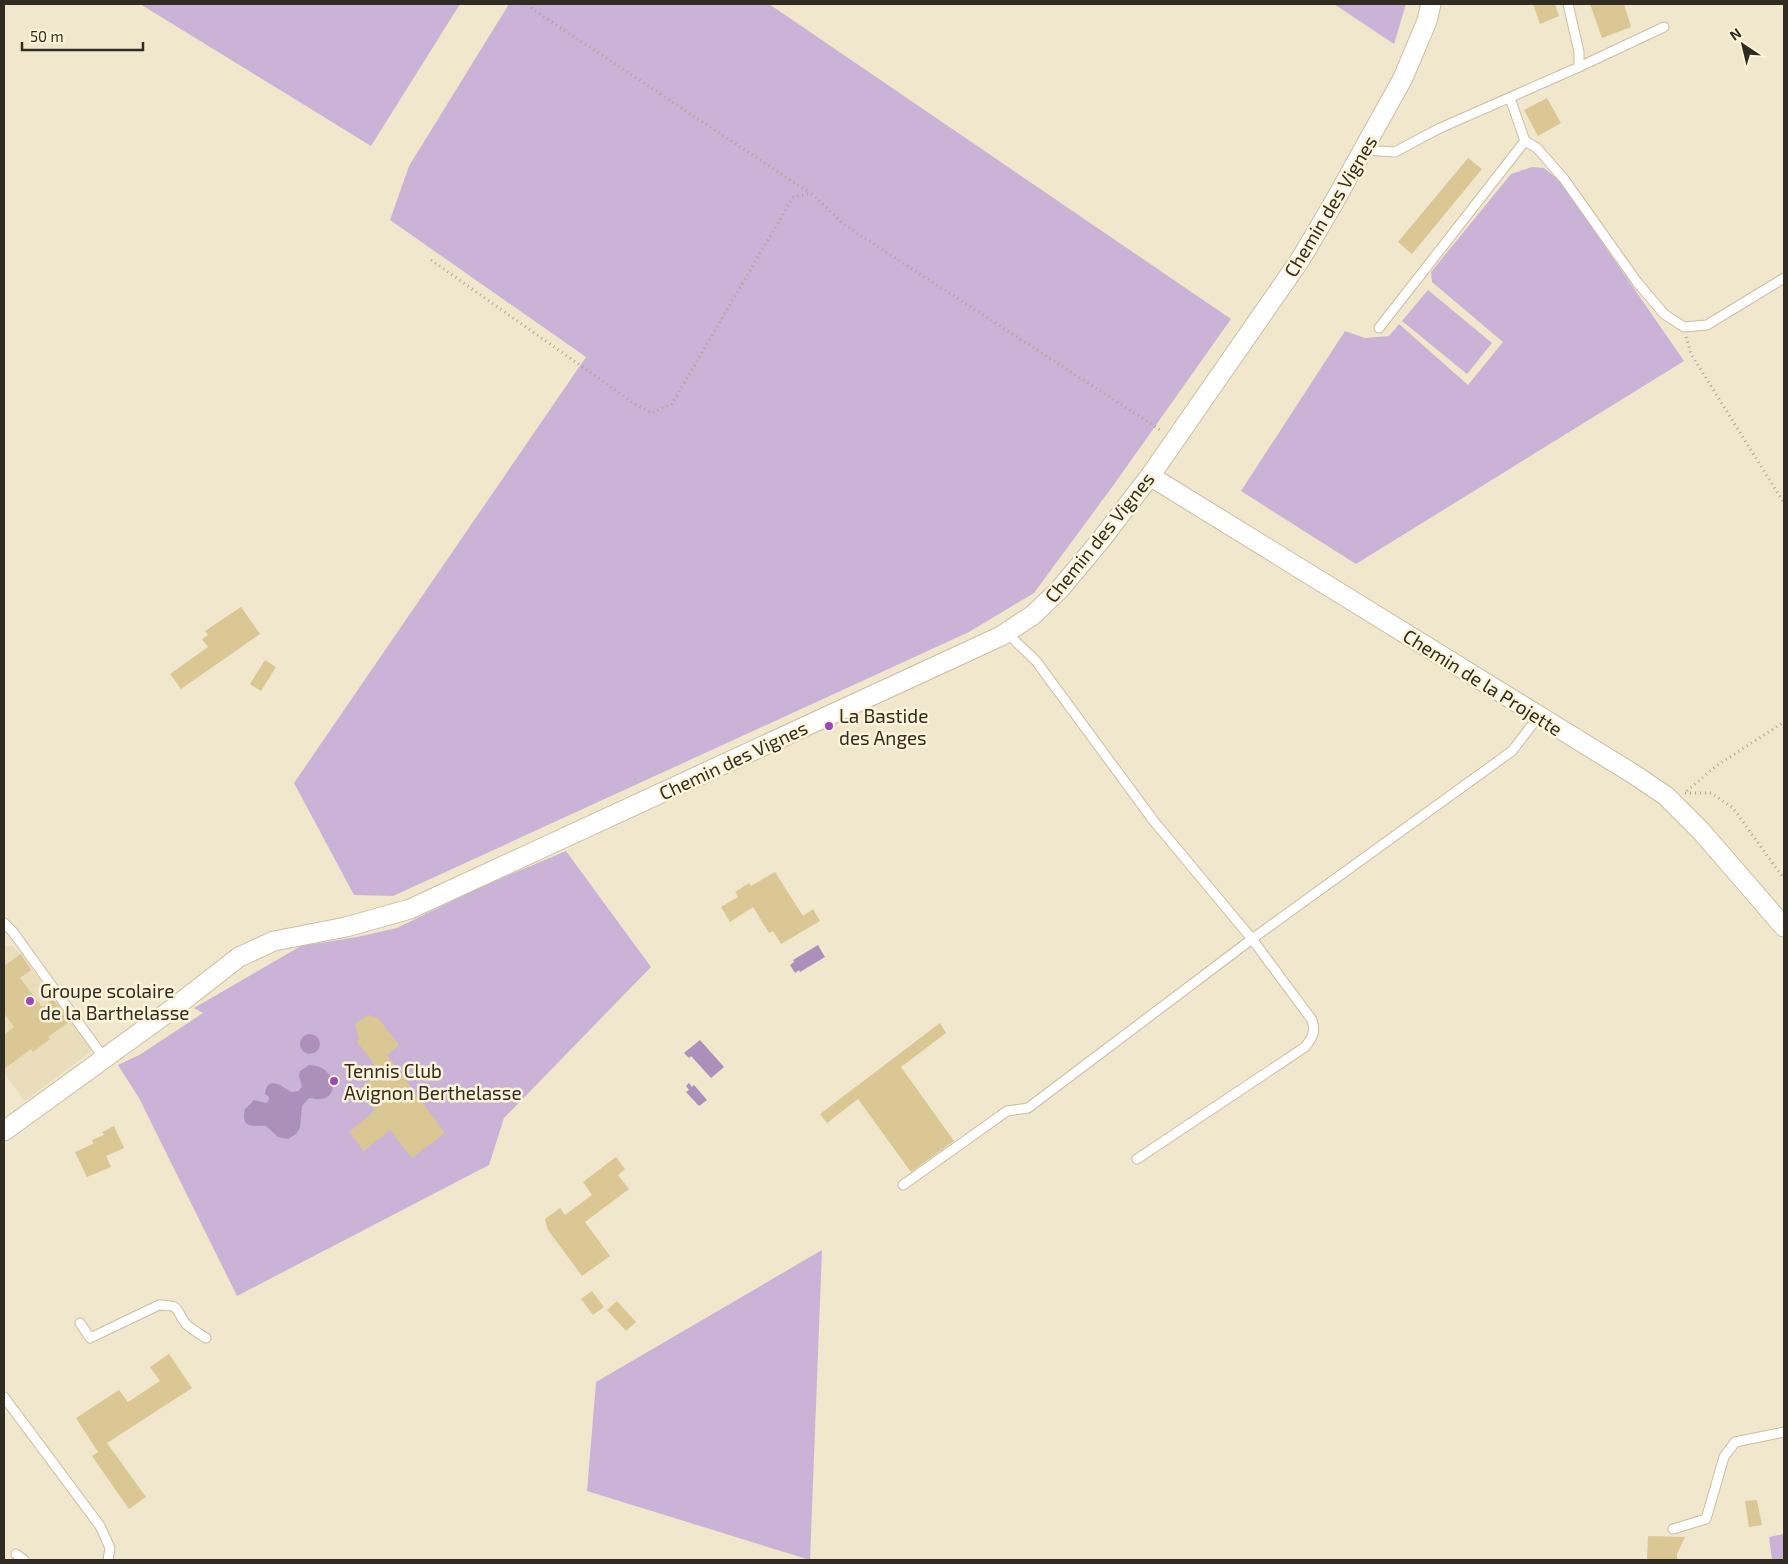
<svg xmlns="http://www.w3.org/2000/svg" width="1788" height="1564" viewBox="0 0 1788 1564" font-family="'Exo 2',sans-serif">
  <rect width="100%" height="100%" fill="#f1e7cc"/>
  <path fill="#eaddbb" d="M4,946H12L19,952L93,1050L25,1101L4,1073Z"/>
  <g fill="#cbb3d7">
    <path d="M140,4H460L371,146Z"/>
    <path d="M509,4H769L1231,319L1115,483L1034,593L969,632L393,896L354,895L294,783L586,357L390,220L409,166Z"/>
    <path d="M1334,4H1406L1394,44Z"/>
    <path d="M1532,167L1544,168L1560,181L1684,361L1356,564L1241,491L1345,331L1365,338L1389,336L1399,324L1468,385L1503,342L1432,282L1431,272L1511,174Z"/>
    <path d="M1428,290L1492,343L1467,374L1402,321Z"/>
    <path d="M566,851L651,967L504,1118L489,1165L237,1296L139,1098L118,1065L141,1054L203,1013L194,1008L301,946L357,937L397,928L481,887Z"/>
    <path d="M822,1250L810,1560L587,1491L596,1382Z"/>
    <path d="M1784,1534V1560H1772L1769,1537Z"/>
  </g>
  <g fill="#ad8fbb">
    <path d="M818,945L825,957L800,972L799,970L795,973L790,965L794,962L793,960Z"/>
    <circle cx="310" cy="1044" r="10"/>
    <path d="M700,1040L724,1067L711,1078L691,1056L689,1058L684,1053Z"/>
    <path d="M309,1065C341,1066 340,1107 311,1098L308,1099L302,1106L300,1128L296,1134L288,1139L278,1137L266,1126C254,1125 240,1130 245,1109L254,1100L266,1103L269,1100V1097L265,1094C267,1075 282,1086 291,1092L298,1091L302,1087L299,1076L300,1071Z"/>
    <path d="M689,1083L692,1087L694,1085L707,1100L699,1106L686,1092L689,1090L686,1086Z"/>
  </g>
  <g fill="#dac793">
    <path d="M1533,4H1555L1559,16L1540,24Z"/>
    <path d="M1590,4H1624L1631,27L1602,38Z"/>
    <path d="M1547,98L1561,123L1538,136L1524,110Z"/>
    <path d="M1468,158L1482,169L1412,254L1398,242Z"/>
    <path d="M241,607L260,634L181,689L170,674L208,647L202,639L208,635L205,631Z"/>
    <path d="M265,660L276,667L261,691L250,684Z"/>
    <path d="M775,872L803,916L813,909L820,921L781,944L773,931L769,933L753,907L730,922L721,907L738,897L735,892L749,883L751,886Z"/>
    <path d="M21,954L31,970L20,978L42,1007L53,999L70,1021L48,1037L50,1039L33,1052L31,1049L4,1069V1035L14,1027L4,1013V966Z"/>
    <path d="M368,1015L378,1018L399,1045L387,1055L445,1133L412,1158L390,1130L364,1151L349,1132L375,1110L359,1089L379,1074L372,1061L356,1041L359,1039L355,1024Z"/>
    <path d="M940,1023L946,1033L901,1067L954,1141L911,1172L858,1099L827,1123L820,1114Z"/>
    <path d="M114,1126L124,1148L106,1156L111,1167L87,1177L75,1152L93,1144L92,1140L104,1135L102,1132Z"/>
    <path d="M616,1157L625,1169L618,1175L629,1189L585,1222L610,1256L582,1276L548,1230L545,1219L560,1208L565,1215L592,1195L583,1182Z"/>
    <path d="M592,1291L604,1307L593,1315L581,1299Z"/>
    <path d="M617,1301L636,1322L626,1331L607,1310Z"/>
    <path d="M169,1354L192,1388L107,1443L146,1497L129,1509L92,1456L98,1452L76,1418L119,1390L128,1402L160,1381L150,1367Z"/>
    <path d="M1757,1500L1762,1525L1749,1527L1745,1501Z"/>
    <path d="M1648,1536L1685,1537L1677,1554V1560H1647Z"/>
  </g>
  <g fill="none" stroke-linecap="round" stroke-linejoin="round">
    <g stroke="#c8bea4" stroke-width="11">
      <g id="lane">
        <path d="M1568,4L1579,52V67"/>
        <path d="M1525,141L1537,148L1564,179L1637,282L1664,314L1684,327L1707,325L1784,278"/>
        <path d="M1363,150L1395,152L1438,129L1579,67L1664,27"/>
        <path d="M1379,328L1525,141L1510,98"/>
        <path d="M1007,633L1036,661L1153,820L1252,939L1312,1020C1316,1032 1312,1038 1305,1047L1137,1159"/>
        <path d="M4,923L13,932L104,1058"/>
        <path d="M903,1185L1007,1111L1028,1108L1252,939L1512,751L1539,716"/>
        <path d="M80,1323L90,1338L159,1305C182,1305 175,1310 186,1324C191,1329 200,1334 206,1338"/>
        <path d="M4,1397L100,1526L110,1548L108,1560"/>
        <path d="M1673,1529L1706,1519L1724,1457L1735,1442L1784,1432"/>
        <path d="M16,1554L24,1560"/>
      </g>
    </g>
    <g stroke="#c8bea4" stroke-width="21">
      <g id="street">
        <path d="M1150,476L1635,775L1666,796L1701,831L1784,927"/>
        <path d="M4,1131L171,1010L239,957L274,941L346,927L410,909L1001,636L1033,615L1060,589L1100,541L1150,476L1300,260L1333,204L1403,78L1427,21L1431,4"/>
      </g>
    </g>
    <g stroke="#ada590" stroke-width="3" stroke-dasharray="1 4" stroke-linecap="butt">
      <path d="M528,4L535,11L810,193"/>
      <path d="M431,260L635,404L652,413L672,404L793,197L811,193L846,226L1162,431"/>
      <path d="M1686,337L1691,354L1784,503"/>
      <path d="M1687,791L1716,766L1784,722"/>
      <path d="M1685,793H1711L1733,808L1784,879"/>
    </g>
    <use href="#lane" stroke="#fff" stroke-width="9"/>
    <use href="#street" stroke="#fff" stroke-width="19"/>
  </g>
  <g fill="#9849b9" stroke="#fef4d9" stroke-width="2">
    <circle cx="829" cy="726" r="5"/>
    <circle cx="30" cy="1001" r="5"/>
    <circle cx="334" cy="1081" r="5"/>
  </g>
  <g text-anchor="middle" dominant-baseline="central" stroke-width="5" stroke-linejoin="round" paint-order="stroke">
    <g font-size="19" fill="#302c22" stroke="#fef4d9">
      <text transform="translate(1330 206) rotate(-59)">Chemin des Vignes</text>
      <text transform="translate(1099 537) rotate(-51)">Chemin des Vignes</text>
      <text transform="translate(1483 682) rotate(32)">Chemin de la Projette</text>
      <text transform="translate(733 760) rotate(-25)">Chemin des Vignes</text>
    </g>
    <g font-size="19" fill="#302c22" stroke="#fef4d9" text-anchor="start">
      <text x="839" y="715">La Bastide<tspan x="839" dy="22">des Anges</tspan></text>
      <text x="40" y="990">Groupe scolaire<tspan x="40" dy="22">de la Barthelasse</tspan></text>
      <text x="344" y="1070">Tennis Club<tspan x="344" dy="22">Avignon Berthelasse</tspan></text>
    </g>
  </g>
  <rect width="1788" height="1564" fill="none" stroke="#302c22" stroke-width="10"/>
  <g transform="translate(1743 45) rotate(325)" stroke="#fef4d9" stroke-width="4" paint-order="stroke">
  <path d="M0-4L9 19L0 12L-9 19Z" fill="#302c22"/>
  <text y="-8" font-size="14" font-weight="bold" text-anchor="middle" fill="#302c22">N</text>
  </g>
  <path d="M22 42v8h121v-8" fill="none" stroke="#302c22" stroke-width="2.5"/>
  <text x="30" y="42" font-size="15" fill="#302c22" stroke="#fef4d9" stroke-width="4" paint-order="stroke">50 m</text>
</svg>
